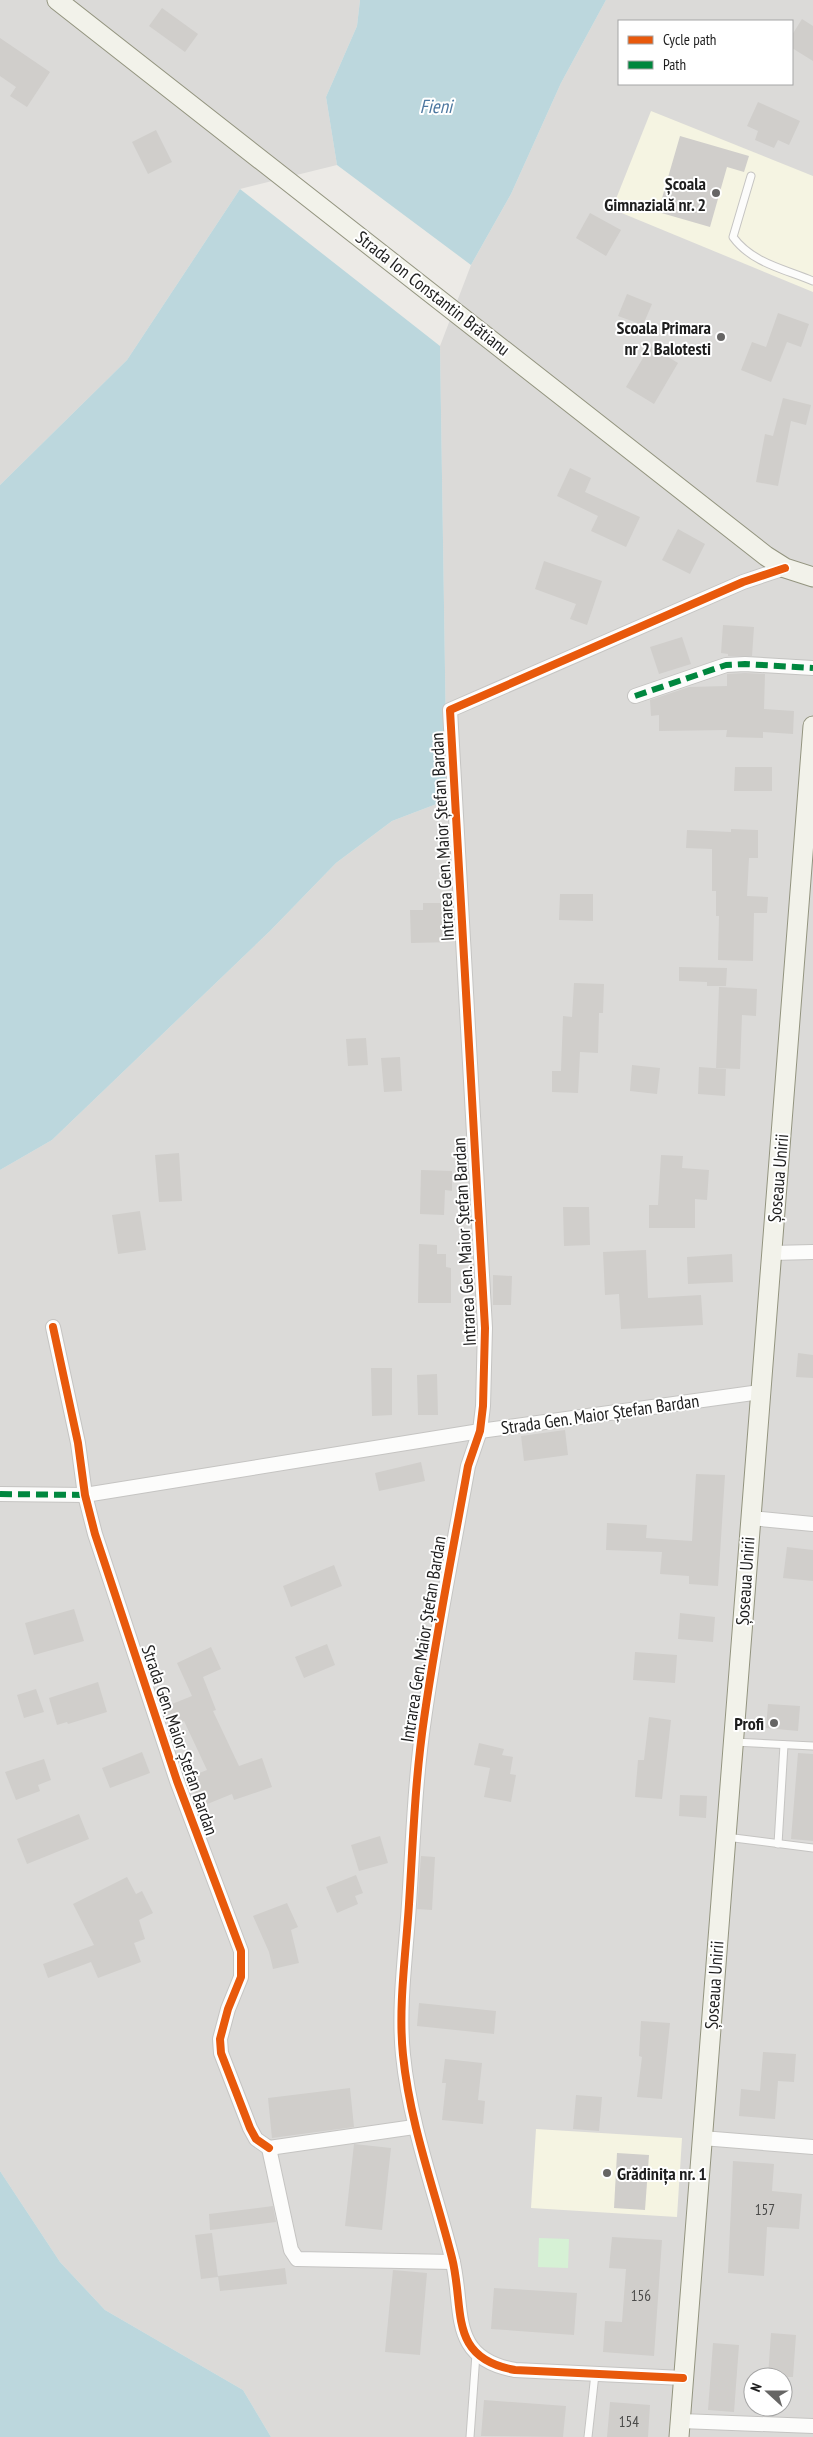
<svg xmlns="http://www.w3.org/2000/svg" width="813" height="2437" viewBox="0 0 813 2437" font-family="'PT Sans Narrow',sans-serif">
  <rect width="100%" height="100%" fill="#eceae6"/>
  <g fill="#dbdad8" fill-rule="evenodd">
    <path d="M0,0H360L357,26L326,97L337,165L240,189L127,360L0,485Z"/>
    <path d="M606,0H813V2437H271L243,2390L105,2310L60,2262L0,2171V1170L52,1140L270,931L336,863L392,821L447,800L440,346L471,265L511,194L561,83ZM619,21H792V84H619ZM753,2377H783V2407H753Z"/>
  </g>
  <g fill="#f5f4e2">
    <path d="M651,111L813,176V292L612,209Z"/>
    <path d="M536,2129L682,2138L677,2217L531,2208Z"/>
  </g>
  <path fill="#d6f1d5" d="M539,2238L569,2239L568,2268L538,2267Z"/>
  <g fill="#bcd7dd">
    <path d="M360,0H606L561,83L511,194L471,265L337,165L326,97L357,26Z"/>
    <path d="M240,189L440,346L447,800L392,821L336,863L270,931L52,1140L0,1170V485L127,360Z"/>
    <path d="M0,2171L60,2262L105,2310L243,2390L271,2437H0Z"/>
  </g>
  <g fill="#d0cecb">
    <path d="M162,8L198,34L185,52L149,26Z"/>
    <path d="M802,19L813,26V61L792,48V35Z"/>
    <path d="M0,38L50,72L27,107L10,96L16,87L0,76Z"/>
    <path d="M758,102L800,121L789,145L778,140L774,148L755,140L758,131L747,126Z"/>
    <path d="M156,130L172,162L148,174L132,142Z"/>
    <path d="M680,136L749,156L744,172L727,167L710,227L658,212Z"/>
    <path d="M590,213L621,230L606,256L576,238Z"/>
    <path d="M627,294L652,304L643,325L618,316Z"/>
    <path d="M778,313L809,324L801,347L787,342L771,382L741,370L752,342L766,347Z"/>
    <path d="M650,346L678,363L654,404L626,387Z"/>
    <path d="M783,398L811,405L806,425L791,421L778,486L756,482L765,434L773,436Z"/>
    <path d="M570,468L591,478L585,492L640,517L626,547L591,531L598,516L557,496Z"/>
    <path d="M678,529L705,544L690,574L662,560Z"/>
    <path d="M544,561L602,581L587,625L570,619L576,604L535,589Z"/>
    <path d="M723,625L754,627L752,656H728V654L721,653Z"/>
    <path d="M682,637L691,664L659,674L650,647Z"/>
    <path d="M745,673L765,674L764,709L794,711L793,734L763,732V738L726,737L727,730L659,731V715L651,716L650,700L689,687L727,686V674Z"/>
    <path d="M735,767H772V791H734Z"/>
    <path d="M731,829L758,830V858H749L747,896L768,897L767,913H754L753,961L718,960L719,916H716V891H712V849L686,848L687,830L731,832Z"/>
    <path d="M560,894H593V921L559,920Z"/>
    <path d="M423,903H452L454,942L411,943L410,910H423Z"/>
    <path d="M679,967L727,968L726,986H707V982L679,981Z"/>
    <path d="M574,983L604,984L603,1013H599L598,1053L580,1052L578,1093L552,1092V1071H561L563,1016L572,1017Z"/>
    <path d="M719,987L757,989L756,1016L742,1015L740,1069L716,1068Z"/>
    <path d="M366,1038L368,1065L348,1066L346,1039Z"/>
    <path d="M400,1057L402,1091L384,1092L381,1058Z"/>
    <path d="M632,1065L660,1068L657,1094L630,1091Z"/>
    <path d="M699,1067L726,1069L725,1096L698,1094Z"/>
    <path d="M179,1153L182,1201L159,1202L155,1155Z"/>
    <path d="M661,1155L683,1156L682,1168L709,1170L707,1200L695,1199V1228H649V1205H658Z"/>
    <path d="M421,1170L452,1171V1191L445,1190L444,1215L420,1214Z"/>
    <path d="M563,1207H589L590,1245L564,1246Z"/>
    <path d="M140,1211L146,1250L118,1254L112,1215Z"/>
    <path d="M419,1244L437,1245V1254H446V1267L451,1268V1303H418Z"/>
    <path d="M646,1250L648,1298L701,1295L703,1325L621,1329L619,1294L605,1295L603,1252Z"/>
    <path d="M732,1254L733,1282L688,1284L687,1257Z"/>
    <path d="M493,1275L512,1276L511,1305H493Z"/>
    <path d="M798,1353L813,1355V1378L796,1377Z"/>
    <path d="M371,1368H392V1415L372,1416Z"/>
    <path d="M437,1374L438,1415H418L417,1375Z"/>
    <path d="M565,1430L568,1455L524,1461L521,1436Z"/>
    <path d="M421,1462L425,1481L379,1491L375,1473Z"/>
    <path d="M696,1474L725,1475L718,1586L689,1584V1576L660,1574L662,1552L606,1550L607,1523L647,1525L646,1538L692,1541Z"/>
    <path d="M787,1547L813,1550V1581L783,1578Z"/>
    <path d="M334,1565L342,1586L291,1607L283,1586Z"/>
    <path d="M74,1609L84,1641L34,1655L25,1623Z"/>
    <path d="M680,1613L715,1617L713,1642L678,1639Z"/>
    <path d="M327,1644L335,1665L304,1678L295,1657Z"/>
    <path d="M211,1647L221,1669L203,1677L216,1710L213,1711L239,1766L262,1758L272,1787L234,1800L232,1794L200,1807L189,1777L207,1770L184,1721L181,1723L180,1718L168,1723L162,1708L192,1696L177,1663Z"/>
    <path d="M635,1652L677,1655L675,1683L633,1680Z"/>
    <path d="M98,1682L107,1712L68,1724L67,1722L57,1725L49,1698Z"/>
    <path d="M36,1689L44,1712L24,1718L17,1695Z"/>
    <path d="M768,1704L800,1706L798,1731L766,1728Z"/>
    <path d="M649,1717L671,1720L662,1799L635,1797L638,1760H644Z"/>
    <path d="M479,1743L504,1749L502,1755L513,1757L510,1774L516,1775L511,1802L484,1797L490,1768L474,1765Z"/>
    <path d="M142,1752L150,1773L110,1788L102,1768Z"/>
    <path d="M798,1753L813,1754V1841L791,1839Z"/>
    <path d="M44,1759L51,1780L38,1785L40,1791L16,1800L5,1772Z"/>
    <path d="M680,1795L707,1796L706,1818L679,1816Z"/>
    <path d="M79,1814L89,1839L27,1864L17,1839Z"/>
    <path d="M380,1836L388,1863L359,1871L351,1845Z"/>
    <path d="M421,1856L435,1857L432,1910L417,1909Z"/>
    <path d="M356,1875L363,1893L355,1896L358,1904L337,1913L326,1887Z"/>
    <path d="M127,1877L136,1894L142,1891L153,1913L139,1920L145,1939L134,1943L141,1962L98,1978L91,1962L48,1978L43,1964L94,1945L73,1904Z"/>
    <path d="M287,1903L298,1927L291,1930L299,1963L273,1969L269,1952L253,1916Z"/>
    <path d="M419,2003L496,2011L494,2034L417,2026Z"/>
    <path d="M641,2021L670,2023L662,2099L637,2097L642,2057L639,2056Z"/>
    <path d="M763,2052L796,2054L794,2082L778,2081L775,2119L739,2116L741,2089L760,2091Z"/>
    <path d="M445,2059L482,2063L478,2100L485,2101L483,2124L442,2120L446,2083H442Z"/>
    <path d="M350,2088L354,2127L272,2138L268,2098Z"/>
    <path d="M576,2095L602,2097L599,2131L573,2129Z"/>
    <path d="M354,2144L391,2148L382,2230L345,2226Z"/>
    <path d="M617,2153L649,2155L645,2210L614,2208Z"/>
    <path d="M733,2161L774,2164L772,2191L802,2194L799,2229L767,2227L764,2276L728,2273Z"/>
    <path d="M273,2206L276,2222L210,2230L209,2214Z"/>
    <path d="M212,2233L218,2277L201,2279L195,2235Z"/>
    <path d="M612,2237L662,2240L654,2356L603,2352L605,2321L622,2322L626,2269L609,2268Z"/>
    <path d="M285,2268L287,2284L220,2291L218,2276Z"/>
    <path d="M393,2270L427,2273L420,2355L385,2352Z"/>
    <path d="M494,2288L577,2293L574,2335L491,2329Z"/>
    <path d="M771,2333L796,2335L793,2377H768Z"/>
    <path d="M713,2343L739,2345L734,2412L708,2410Z"/>
    <path d="M484,2400L566,2406L563,2437L481,2436Z"/>
    <path d="M610,2402L650,2405L648,2437H607Z"/>
  </g>
  <g fill="none" stroke-linecap="round" stroke-linejoin="round">
    <g stroke="#c5c4c2" stroke-width="9">
      <g id="lane">
        <path d="M751,176L733,237C752,263 784,269 813,281"/>
        <path d="M734,1742L813,1746"/>
        <path d="M726,1837L813,1848"/>
        <path d="M778,1844L784,1745"/>
        <path d="M470,2437L476,2354"/>
        <path d="M588,2437L595,2374"/>
      </g>
    </g>
    <g stroke="#c5c4c2" stroke-width="16">
      <g id="street">
        <path d="M635,696L726,665L745,664L813,668"/>
        <path d="M772,1253L813,1252"/>
        <path d="M53,1327L78,1443L85,1495L95,1534L177,1781L241,1951V1977L228,2009L220,2039L221,2053L250,2128L256,2139L269,2148"/>
        <path d="M0,1494L85,1495L480,1431L760,1392"/>
        <path d="M750,1518L813,1524"/>
        <path d="M702,2138L813,2147"/>
        <path d="M269,2148L291,2250L297,2259L453,2262"/>
        <path d="M269,2148L414,2127"/>
        <path d="M683,2378L515,2370C447,2358 465,2309 452,2258C435,2191 410,2125 403,2055C398,2006 406,1953 409,1904C413,1842 415,1780 424,1719C436,1634 453,1550 468,1466L480,1431L483,1406L485,1328L450,710L743,582L785,568"/>
        <path d="M681,2421L813,2426"/>
      </g>
    </g>
    <g stroke="#93947f" stroke-width="21">
      <g id="secondary">
        <path d="M57,0L766,556L785,568L813,577"/>
        <path d="M679,2437L813,726"/>
      </g>
    </g>
    <use href="#lane" stroke="#fcfcfb" stroke-width="7"/>
    <use href="#street" stroke="#fcfcfb" stroke-width="14"/>
    <use href="#secondary" stroke="#f2f2ea" stroke-width="19"/>
    <g stroke="#00873e" stroke-width="6" stroke-dasharray="12 6" stroke-linecap="butt">
      <path d="M635,696L726,665L745,664L813,668"/>
      <path d="M0,1494L85,1495"/>
    </g>
    <g stroke="#fff" stroke-width="11">
      <g id="cycleway">
        <path d="M53,1327L78,1443L85,1495L95,1534L177,1781L241,1951V1977L228,2009L220,2039L221,2053L250,2128L256,2139L269,2148"/>
        <path d="M683,2378L515,2370C447,2358 465,2309 452,2258C435,2191 410,2125 403,2055C398,2006 406,1953 409,1904C413,1842 415,1780 424,1719C436,1634 453,1550 468,1466L480,1431L483,1406L485,1328L450,710L743,582L785,568"/>
      </g>
    </g>
    <use href="#cycleway" stroke="#e8590c" stroke-width="8"/>
  </g>
  <g fill="#666564" stroke="#fff" stroke-width="2">
    <circle cx="716" cy="193" r="5"/>
    <circle cx="721" cy="337" r="5"/>
    <circle cx="774" cy="1723" r="5"/>
    <circle cx="607" cy="2173" r="5"/>
  </g>
  <g text-anchor="middle" dominant-baseline="central" stroke-width="4" stroke-linejoin="round" paint-order="stroke">
    <g font-size="15" fill="#4a4a49">
      <text x="765" y="2209">157</text>
      <text x="641" y="2295">156</text>
      <text x="629" y="2421">154</text>
    </g>
    <g font-size="18" font-weight="bold" fill="#1e1e1e" stroke="#fff" text-anchor="end">
      <text x="706" y="183">Școala<tspan x="706" dy="21">Gimnazială nr. 2</tspan></text>
      <text x="711" y="327">Scoala Primara<tspan x="711" dy="21">nr 2 Balotesti</tspan></text>
      <text x="764" y="1723">Profi</text>
      <text x="617" y="2173" text-anchor="start">Grădinița nr. 1</text>
    </g>
    <g font-size="18" fill="#1e1e1e" stroke="#fff">
      <text transform="translate(433 293) rotate(38)">Strada Ion Constantin Brătianu</text>
      <text transform="translate(442 837) rotate(-93)">Intrarea Gen. Maior Ștefan Bardan</text>
      <text transform="translate(778 1178) rotate(-85)">Șoseaua Unirii</text>
      <text transform="translate(464 1242) rotate(-93)">Intrarea Gen. Maior Ștefan Bardan</text>
      <text transform="translate(600 1414) rotate(-8)">Strada Gen. Maior Ștefan Bardan</text>
      <text transform="translate(745 1581) rotate(-86)">Șoseaua Unirii</text>
      <text transform="translate(423 1639) rotate(-81)">Intrarea Gen. Maior Ștefan Bardan</text>
      <text transform="translate(180 1740) rotate(71)">Strada Gen. Maior Ștefan Bardan</text>
      <text transform="translate(714 1985) rotate(-86)">Șoseaua Unirii</text>
    </g>
    <g font-size="19" font-style="italic" fill="#4d78a0" stroke="#fff">
      <text x="436" y="106">Fieni</text>
    </g>
  </g>
  <rect x="618" y="20" width="175" height="65" fill="#ffffff" stroke="#a5a5a5"/>
  <rect x="628" y="36" width="25" height="8" fill="#e8590c" stroke="#a5a5a5"/>
  <text x="663" y="45" font-size="15" fill="#1e1e1e">Cycle path</text>
  <rect x="628" y="61" width="25" height="8" fill="#00873e" stroke="#a5a5a5"/>
  <text x="663" y="70" font-size="15" fill="#1e1e1e">Path</text>
  <g transform="translate(768 2392) rotate(291)"><circle r="24" fill="#ffffff" stroke="#a5a5a5"/>
  <path d="M0-4L9 19L0 12L-9 19Z" fill="#666564"/>
  <text y="-8" font-size="14" font-weight="bold" text-anchor="middle" fill="#1e1e1e">N</text>
  </g>
</svg>
